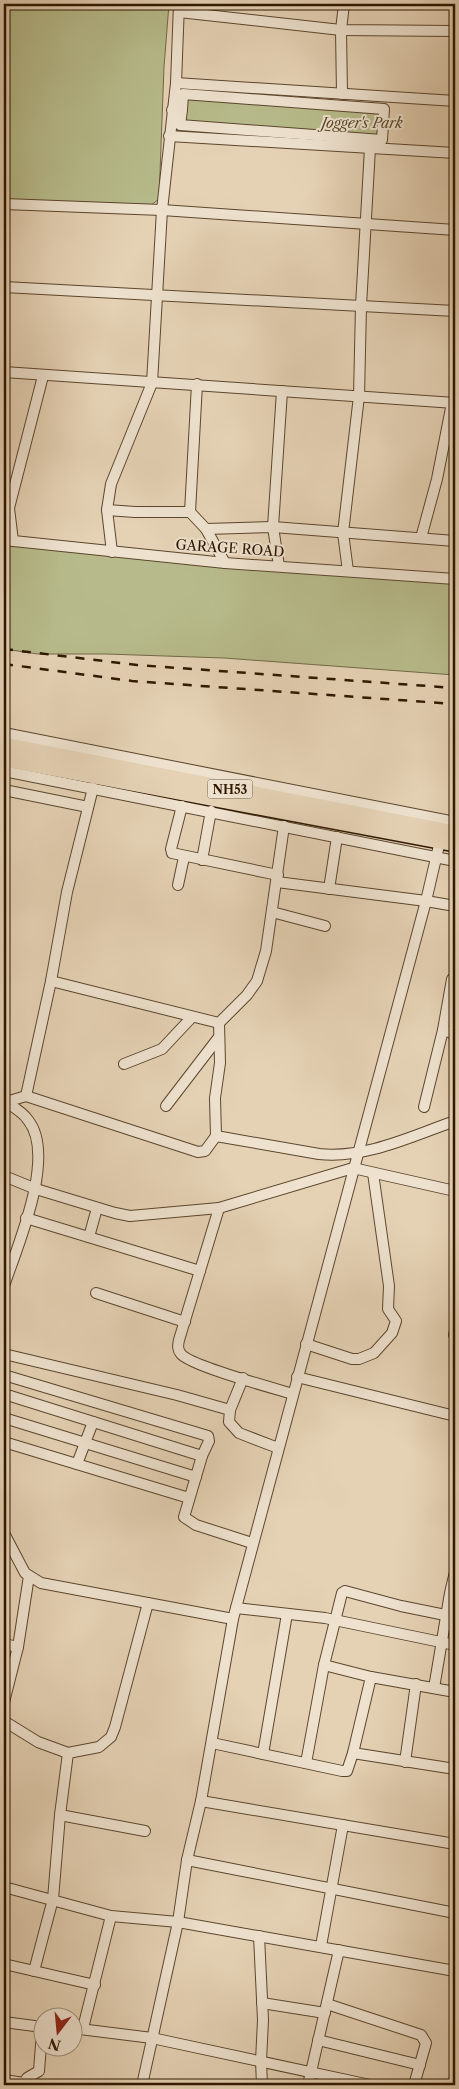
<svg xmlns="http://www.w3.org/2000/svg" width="459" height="2089" viewBox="0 0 459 2089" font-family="'Libre Caslon Text',serif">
  <rect width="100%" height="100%" fill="#e5d2b5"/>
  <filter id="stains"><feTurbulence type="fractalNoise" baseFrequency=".004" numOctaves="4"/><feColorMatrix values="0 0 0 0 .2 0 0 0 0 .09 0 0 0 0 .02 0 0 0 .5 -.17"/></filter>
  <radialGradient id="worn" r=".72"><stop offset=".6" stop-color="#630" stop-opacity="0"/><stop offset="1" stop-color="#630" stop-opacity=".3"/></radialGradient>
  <g fill="#b7bb8b" stroke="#736946">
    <path d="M4,4H169L164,67L159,199L146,209L4,208Z"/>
    <path d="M179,91L386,104L384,145L177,131Z"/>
    <path d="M4,540L455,579V675L224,658L106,654H38L4,649Z"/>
  </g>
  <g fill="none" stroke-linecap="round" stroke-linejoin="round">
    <g stroke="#5c462d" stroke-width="12">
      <g id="minor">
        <path d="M179,12L341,30L455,31"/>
        <path d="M176,83L455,101"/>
        <path d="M342,94L341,30L344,4"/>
        <path d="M172,110H182L180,125L382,140L384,109L183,94L182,110"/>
        <path d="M169,136L455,153"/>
        <path d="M4,204L162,210L455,230"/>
        <path d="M4,287L455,311"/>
        <path d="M4,372L455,403"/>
        <path d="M197,384L190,512L206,529L225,563"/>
        <path d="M107,510L135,512H190"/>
        <path d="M206,529L273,527L455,541"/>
        <path d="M421,538L437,479L452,403"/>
        <path d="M4,540L225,563L455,579"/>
        <path d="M13,541L9,508L43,376"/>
        <path d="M112,552L107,510L111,484L152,383L162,210L176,83L179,4"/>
        <path d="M279,566L273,527L282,391"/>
        <path d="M348,571L343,533L359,396L361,306L370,148"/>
        <path d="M4,733L455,822"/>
        <path d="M4,771L455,861"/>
        <path d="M93,788L67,892L51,981L26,1096L198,1152L205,1151L216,1136L319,1154C366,1159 412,1136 455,1121"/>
        <path d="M4,790L88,807"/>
        <path d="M182,806L171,849L172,853L278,875"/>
        <path d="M202,860L211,811"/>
        <path d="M277,882L426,901L455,906"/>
        <path d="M178,885L184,857"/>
        <path d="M329,889L337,837"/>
        <path d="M272,912L325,926"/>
        <path d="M51,981L219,1023"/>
        <path d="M443,1030L455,1034"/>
        <path d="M124,1064L162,1049L192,1017"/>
        <path d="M4,1101C12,1106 23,1112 28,1120C57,1156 17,1247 4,1286"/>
        <path d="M6,1102L26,1096"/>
        <path d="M166,1106L219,1037"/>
        <path d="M424,1107L443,1030L452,979"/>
        <path d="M216,1136L215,1098L220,1063L219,1023L247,995L257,981L266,951L284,826"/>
        <path d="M4,1176L36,1189L115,1213L130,1216L219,1208L353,1168L455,1191"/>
        <path d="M219,1208L179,1340C178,1345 177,1349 181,1354C191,1366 273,1388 293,1394"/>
        <path d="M26,1218L200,1271"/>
        <path d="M89,1237L97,1208"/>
        <path d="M96,1293L185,1322"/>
        <path d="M454,1335L455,1331"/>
        <path d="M306,1344L352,1359H359L374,1353L392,1333L396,1321L388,1309L389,1286L373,1173"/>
        <path d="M4,1354L177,1395L230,1410L229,1422L239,1433L278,1448"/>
        <path d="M4,1375L208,1436L209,1441L202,1456L184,1517L196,1525L252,1543"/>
        <path d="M297,1377L455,1416"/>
        <path d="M4,1394L202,1456"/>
        <path d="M230,1410L243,1378"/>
        <path d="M4,1418L196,1477"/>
        <path d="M4,1442L189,1498"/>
        <path d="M77,1464L93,1422"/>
        <path d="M4,1533L25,1573L41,1583L233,1619"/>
        <path d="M236,1608L325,1618L455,1645"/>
        <path d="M4,1644L18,1647"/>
        <path d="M324,1665L371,1677L455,1692"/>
        <path d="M371,1677L353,1753L455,1769"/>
        <path d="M434,1688L450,1593L455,1572"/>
        <path d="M4,1702L18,1647L29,1576"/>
        <path d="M4,1721L38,1742L68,1753L99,1747L111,1737L115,1727L148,1603"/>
        <path d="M212,1743L342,1771H347L353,1753"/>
        <path d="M263,1754L287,1614"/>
        <path d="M405,1762L416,1684"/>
        <path d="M306,1763L324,1665L342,1593L345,1591L401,1606L455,1617"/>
        <path d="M201,1801L455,1844"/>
        <path d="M60,1815L145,1831"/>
        <path d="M187,1860L455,1913"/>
        <path d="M4,1887L111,1916L178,1922L455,1971"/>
        <path d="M259,1936L263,2020L261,2061L262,2085"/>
        <path d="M321,1946L343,1825"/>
        <path d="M4,1964L95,1985"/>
        <path d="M34,1971L53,1899L60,1815L68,1753"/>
        <path d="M262,2003L325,2013"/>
        <path d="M327,2004L421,2035L426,2043L414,2085"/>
        <path d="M4,2022L42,2027"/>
        <path d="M72,2028L152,2038L370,2085"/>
        <path d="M83,2028L111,1916"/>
        <path d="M318,2040L420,2065"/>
        <path d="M4,2080L24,2083"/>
        <path d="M24,2085L27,2078L39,2071L42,2032"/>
        <path d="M142,2085L178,1922L187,1860L201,1801L233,1619L426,901L440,841"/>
        <path d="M308,2085L339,1950"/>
        <path d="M453,2085L455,2078"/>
      </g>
    </g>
    <g stroke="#2f1700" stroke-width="18">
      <g id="highway">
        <path d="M4,745L455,833"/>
        <path d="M4,759L455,844"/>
      </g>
    </g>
    <use href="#minor" stroke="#eee2cf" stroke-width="10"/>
    <use href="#highway" stroke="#e5d2b5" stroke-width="15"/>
    <g stroke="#2f1700" stroke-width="2.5" stroke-dasharray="9 9" stroke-linecap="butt">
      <path d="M4,649L137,665L455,688"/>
      <path d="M4,664L132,681L455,704"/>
    </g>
  </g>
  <g text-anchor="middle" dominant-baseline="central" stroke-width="4" stroke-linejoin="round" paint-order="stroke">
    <rect fill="#eee2cf" stroke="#68543e" stroke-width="1" x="207.5" y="779.5" width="45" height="19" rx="4"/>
    <g font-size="12" font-weight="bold" fill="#2f1700">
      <text x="230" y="789">NH53</text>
    </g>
    <g font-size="14" font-style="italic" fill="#58482a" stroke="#eee2cf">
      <text x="362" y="123">Jogger's Park</text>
    </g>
    <g font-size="14" fill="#2f1700" stroke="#eee2cf">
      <text transform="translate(230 548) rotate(4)">GARAGE ROAD</text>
    </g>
  </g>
  <rect width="459" height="2089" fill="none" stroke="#e5d2b5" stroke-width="20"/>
  <rect x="5" y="5" width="449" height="2079" fill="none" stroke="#2f1700" stroke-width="2.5"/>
  <rect x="10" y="10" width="439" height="2069" fill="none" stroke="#2f1700"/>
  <g transform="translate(58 2032) rotate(196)"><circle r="24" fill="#eee2cf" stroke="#a2917c"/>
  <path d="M0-4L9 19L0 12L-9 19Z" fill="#8f2418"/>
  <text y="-8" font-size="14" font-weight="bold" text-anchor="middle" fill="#2f1700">N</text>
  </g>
  <rect width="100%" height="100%" filter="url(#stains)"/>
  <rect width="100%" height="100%" fill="url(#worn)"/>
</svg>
